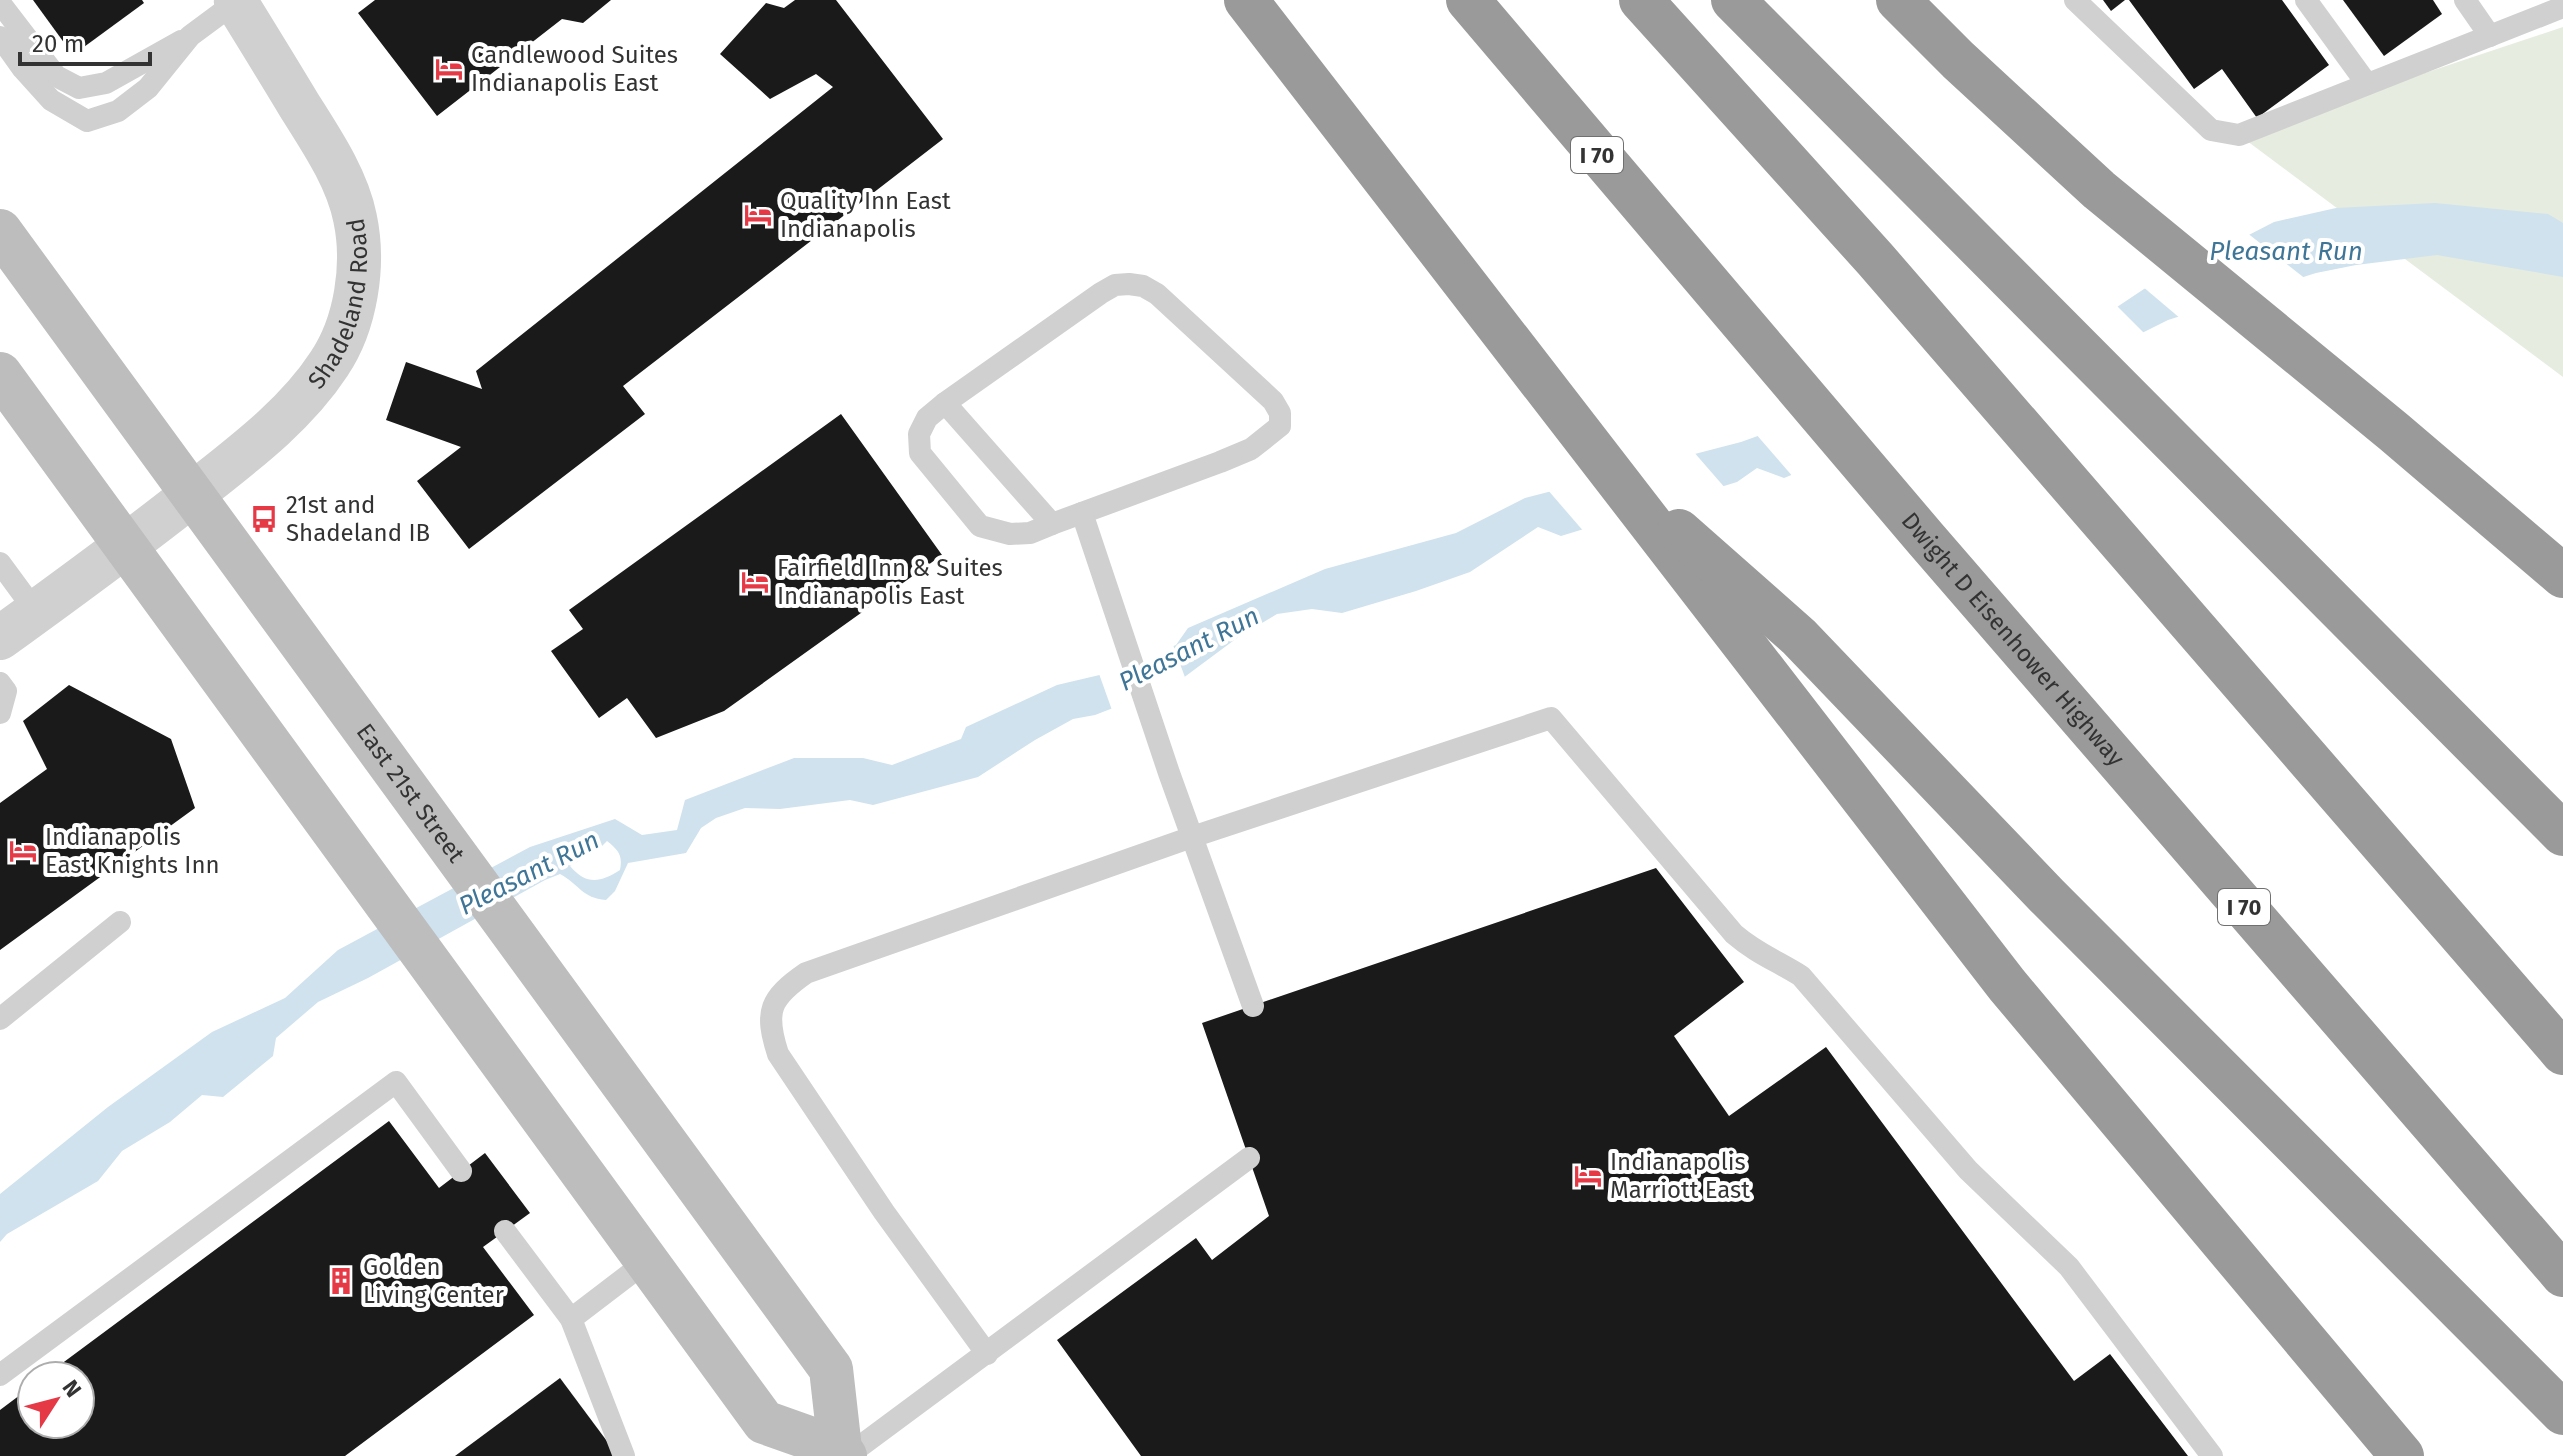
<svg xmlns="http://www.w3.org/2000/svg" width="2563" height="1456" viewBox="0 0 2563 1456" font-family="'Fira Sans',sans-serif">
  <rect width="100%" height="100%" fill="#fff"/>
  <path fill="#e6ecdf" d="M2563,27V377L2239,135Z"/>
  <path fill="#cfe2ee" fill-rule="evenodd" d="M2435,203L2548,214L2563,223V277L2437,255L2356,265L2316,273L2168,320L2144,332L1784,478L1757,468L1737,482L1561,536L1538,527L1470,572L1416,591L1342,613L1312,609L1277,614L1237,638L1175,684L1095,715L1073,719L1035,740L978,777L873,805L850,800L780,809L745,808L716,818L701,828L686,853L628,863L615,891L606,900C582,898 580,885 560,874L545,880L368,978L318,1002L276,1038L273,1056L223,1097L202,1095L170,1122L122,1151L98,1181L7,1234L0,1242V1194L108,1107L212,1032L285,998L338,950L530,847L615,819L642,835L677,830L685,800L794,758H863L892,765L961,739L966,727L1057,685L1108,673L1176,645L1188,628L1325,569L1456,533L1525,498L1741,442L2117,307L2144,289L2274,222L2336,208ZM607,841C618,850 623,855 620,870C600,883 586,885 570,866L598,850Z"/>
  <g fill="#fff">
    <path d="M2246,232L2307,280L2181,319L2142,286Z"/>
    <path d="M2114,303L2147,336L1794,478L1755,433Z"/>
    <path d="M1693,451L1726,489L1585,533L1547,489Z"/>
    <path d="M1172,642L1186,680L1177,688L1113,713L1098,671Z"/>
  </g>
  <g fill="#1a1a1a">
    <path d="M33,0H142L144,3L73,55Z"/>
    <path d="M375,0H611L583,23L562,19L437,116L358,13Z"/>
    <path d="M795,0H836L943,139L623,386L645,414L469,549L417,481L461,447L386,420L406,362L482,389L476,371L833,87L816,74L770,99L720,54L766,3L784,8Z"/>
    <path d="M2103,0H2125L2111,11Z"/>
    <path d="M2129,0H2282L2329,65L2257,118L2222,69L2194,89Z"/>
    <path d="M2343,0H2433L2442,14L2384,56Z"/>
    <path d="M841,414L942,555L724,711L656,738L627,698L599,718L551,651L583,629L569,610Z"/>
    <path d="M69,685L171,739L195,808L0,950V803L47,769L23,721Z"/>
    <path d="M1656,868L1744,982L1674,1036L1729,1116L1826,1047L2074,1381L2110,1354L2188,1456H1141L1057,1340L1196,1238L1212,1260L1269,1216L1202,1023Z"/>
    <path d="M389,1121L439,1188L485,1153L530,1213L483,1247L534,1315L345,1456H0V1410L32,1386V1424H80V1376H45Z"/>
    <path d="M560,1378L618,1456H455Z"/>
  </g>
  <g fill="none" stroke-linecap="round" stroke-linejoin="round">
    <g stroke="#d0d0d0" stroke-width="22">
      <path d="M2075,0L2211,130L2239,135L2563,7"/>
      <path d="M2306,0L2367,84"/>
      <path d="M2465,0L2490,36"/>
      <path d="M0,3L56,76L79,88L106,83L181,41"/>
      <path d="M0,37L23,69L51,100L87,121L118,111L148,88L190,36L236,2"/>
      <path d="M1129,284L1143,286L1157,294L1273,401L1280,413V426L1251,449L1220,462L1052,524L945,403L1101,293L1115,285Z"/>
      <path d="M945,403L927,418L919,434L920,453L980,526L1010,534L1030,533L1052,524"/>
      <path d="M1082,513L1169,773L1253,1006"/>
      <path d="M0,563L36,612"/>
      <path d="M0,683L6,691L0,713"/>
      <path d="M0,1019L120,922"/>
      <path d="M505,1231L571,1319L647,1261"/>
      <path d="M571,1319L624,1456"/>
      <path d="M987,1354L884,1212L778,1054C764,1011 770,998 806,973L1192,837L1551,718L1734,934C1756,953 1777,961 1801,976L1968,1170L2069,1267L2212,1456"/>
      <path d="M0,1375L396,1082L461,1171"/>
      <path d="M847,1456L1249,1158"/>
    </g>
    <path stroke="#d0d0d0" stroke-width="44" id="s1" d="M0,638C65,591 131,543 194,493C242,455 295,416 329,364C356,324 365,265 355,218C347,178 321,140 299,105C278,70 257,36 236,2L237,0"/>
    <g stroke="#bdbdbd" stroke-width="44">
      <path id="s2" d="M0,231L831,1369L840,1449L845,1456"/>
      <path d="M0,374L764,1422L840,1449"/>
    </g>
    <g stroke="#9a9a9a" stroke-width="44">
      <path d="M1246,0L2007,985L2402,1456"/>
      <path id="s3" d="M1468,0L1925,538L2563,1275"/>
      <path d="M1641,0L1875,259L2563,1053"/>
      <path d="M1733,0L2563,834"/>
      <path d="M1898,0L1958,60L2099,190L2394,432L2563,576"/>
      <path d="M1679,531L1799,637L2047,896L2563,1413"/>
    </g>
  </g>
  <defs>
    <g id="hotel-bare" transform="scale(2.16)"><path d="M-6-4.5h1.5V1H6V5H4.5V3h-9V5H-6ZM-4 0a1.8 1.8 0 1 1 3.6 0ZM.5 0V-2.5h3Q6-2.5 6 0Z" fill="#e63946" stroke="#fff" stroke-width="2.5" paint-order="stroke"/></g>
    <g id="bus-bare" transform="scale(2.16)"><path d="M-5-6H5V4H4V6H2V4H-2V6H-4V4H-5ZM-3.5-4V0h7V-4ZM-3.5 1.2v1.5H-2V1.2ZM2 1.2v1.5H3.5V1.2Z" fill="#e63946" stroke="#fff" stroke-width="2.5" paint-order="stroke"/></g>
    <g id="building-bare" transform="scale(2.16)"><path d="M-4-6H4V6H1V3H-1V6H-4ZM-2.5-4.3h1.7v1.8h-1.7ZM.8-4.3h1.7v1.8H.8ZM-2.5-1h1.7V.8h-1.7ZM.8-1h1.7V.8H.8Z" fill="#e63946" stroke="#fff" stroke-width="2.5" paint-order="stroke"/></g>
  </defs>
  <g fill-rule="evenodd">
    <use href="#hotel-bare" x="449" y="69"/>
    <use href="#hotel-bare" x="758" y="215"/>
    <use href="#bus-bare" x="264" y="519"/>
    <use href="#hotel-bare" x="755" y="582"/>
    <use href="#hotel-bare" x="23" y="851"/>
    <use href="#hotel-bare" x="1588" y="1176"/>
    <use href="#building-bare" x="341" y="1281"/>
  </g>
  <g text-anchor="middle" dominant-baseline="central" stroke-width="8" stroke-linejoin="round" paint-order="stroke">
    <g fill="#fff" stroke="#707070" stroke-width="2">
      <rect x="1571" y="137" width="52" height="36" rx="6"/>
      <rect x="2218" y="889" width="52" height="36" rx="6"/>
    </g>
    <g font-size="22" font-weight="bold" fill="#333">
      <text x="1597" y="155">I 70</text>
      <text x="2244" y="907">I 70</text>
    </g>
    <g font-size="24" fill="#333" stroke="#fff" text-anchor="start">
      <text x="471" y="55">Candlewood Suites<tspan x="471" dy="28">Indianapolis East</tspan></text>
      <text x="780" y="201">Quality Inn East<tspan x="780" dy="28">Indianapolis</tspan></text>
      <text x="286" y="505">21st and<tspan x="286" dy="28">Shadeland IB</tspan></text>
      <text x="777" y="568">Fairfield Inn &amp; Suites<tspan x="777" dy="28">Indianapolis East</tspan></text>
      <text x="45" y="837">Indianapolis<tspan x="45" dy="28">East Knights Inn</tspan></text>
      <text x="1610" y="1162">Indianapolis<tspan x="1610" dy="28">Marriott East</tspan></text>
      <text x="363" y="1267">Golden<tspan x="363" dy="28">Living Center</tspan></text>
    </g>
    <g font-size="24" fill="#333" stroke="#fff">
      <text stroke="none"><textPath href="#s1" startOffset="492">Shadeland Road</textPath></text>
      <text stroke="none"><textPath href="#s3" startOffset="840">Dwight D Eisenhower Highway</textPath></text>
      <text stroke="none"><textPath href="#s2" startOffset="696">East 21st Street</textPath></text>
    </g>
    <g font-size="26" font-style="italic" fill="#3f7597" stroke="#fff">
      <text x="2286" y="251">Pleasant Run</text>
      <text transform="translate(1189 649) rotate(-27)">Pleasant Run</text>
      <text transform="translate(529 873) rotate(-27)">Pleasant Run</text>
    </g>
  </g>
  <g transform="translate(56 1400) rotate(54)"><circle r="38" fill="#ffffff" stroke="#adadad" stroke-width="2"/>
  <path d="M0-6L14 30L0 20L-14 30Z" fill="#e63946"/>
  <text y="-12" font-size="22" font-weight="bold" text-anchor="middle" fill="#333333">N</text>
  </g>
  <path d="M20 52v12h130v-12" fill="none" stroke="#333333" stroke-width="4"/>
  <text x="32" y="52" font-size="24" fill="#333333" stroke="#ffffff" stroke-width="6" paint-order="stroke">20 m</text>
</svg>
